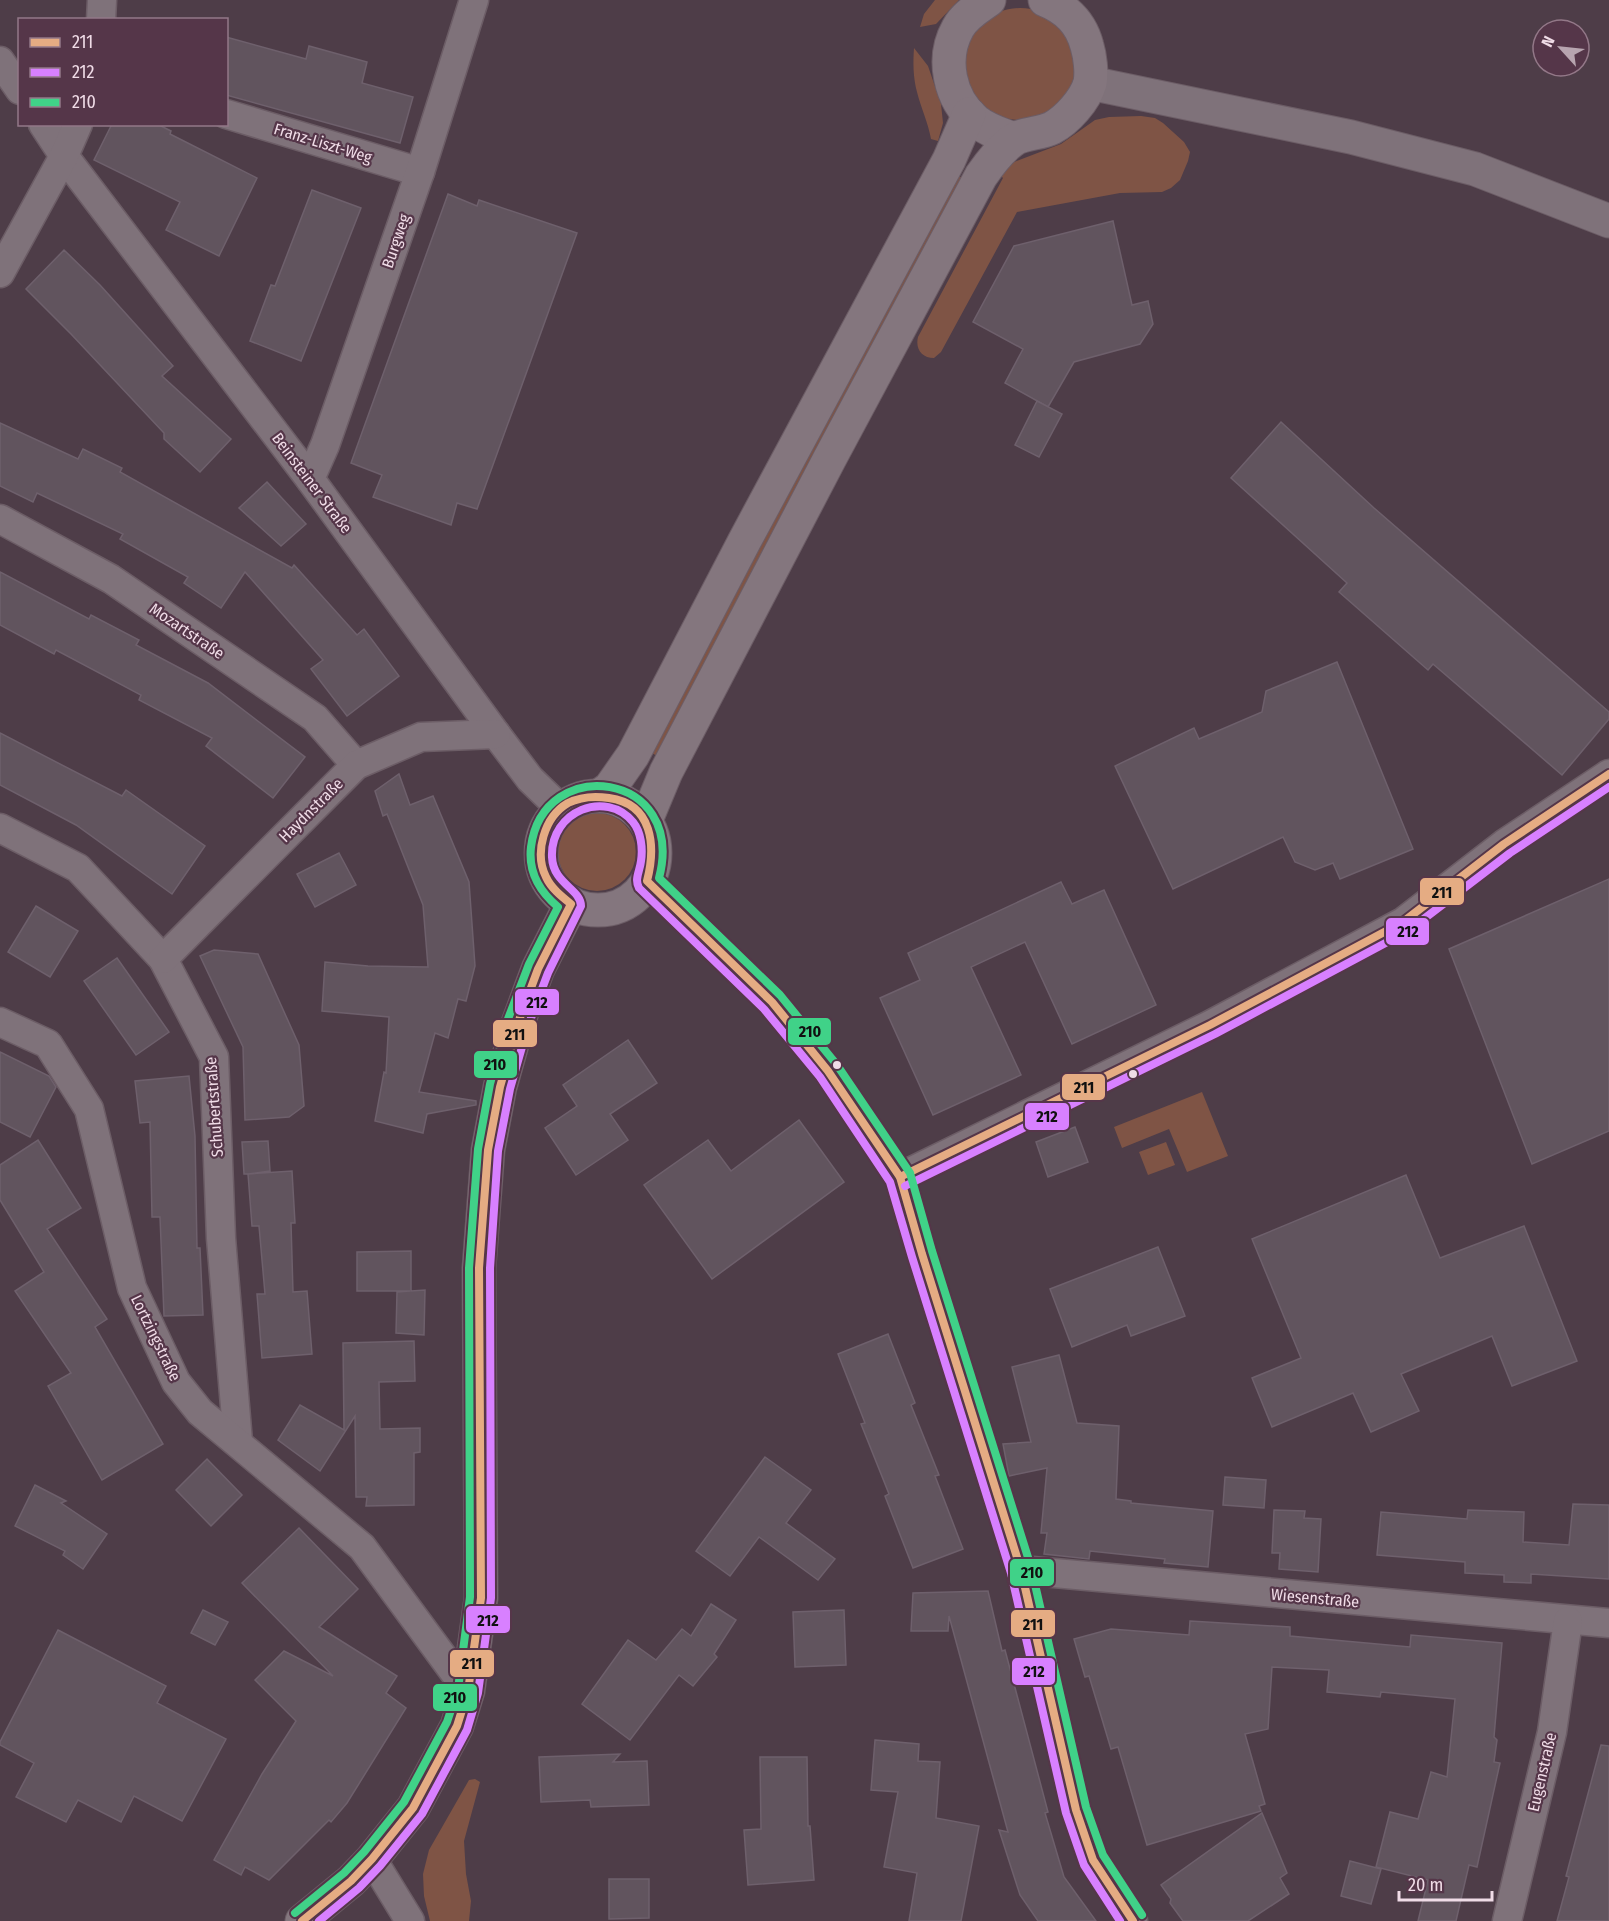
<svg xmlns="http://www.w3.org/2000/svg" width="1609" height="1921" viewBox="0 0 1609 1921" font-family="'Fira Sans Condensed',sans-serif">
  <rect width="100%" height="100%" fill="#4e3d48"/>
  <g fill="#7f5445">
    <path d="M935,0H959L936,24L920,27L924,14Z"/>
    <circle cx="1020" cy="64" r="56"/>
    <path d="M914,48L928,66L941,104L943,123L938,141L931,139C928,122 921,108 917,92C913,77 913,62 914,48Z"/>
    <path d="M1141,116L1155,118L1163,123L1184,142L1190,152L1188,161L1180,180L1171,188L1162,192L1120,193L1017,212L941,352L934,358C922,358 915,349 918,337L1003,178L999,174L1014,162L1061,144L1095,120L1109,117Z"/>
    <path d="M954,174L965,179L657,756L645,749Z"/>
    <circle cx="597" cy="852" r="39"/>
    <path d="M1202,1092L1228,1156L1187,1172L1169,1129L1122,1148L1114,1127Z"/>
    <path d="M1166,1142L1175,1165L1148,1175L1139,1152Z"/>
    <path d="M475,1779L480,1782L464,1841L466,1874L471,1901L469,1921H430L424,1896L423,1874L429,1850L469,1780Z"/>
  </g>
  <g fill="#61545e" stroke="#6e606c" stroke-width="1.5">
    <path d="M226,37L306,59L309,46L367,62L362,83L413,97L400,143L226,95Z"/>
    <path d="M112,124H157L171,131L170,134L257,178L219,256L166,230L180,202L94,160Z"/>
    <path d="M312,190L361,208L301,361L250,341L271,285L275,286Z"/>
    <path d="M448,194L477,206L479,200L577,233L477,509L457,503L451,525L373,497L382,475L351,463Z"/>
    <path d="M1113,221L1132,305L1148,301L1153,324L1140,344L1074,362L1048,407L1005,383L1023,349L973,322L1014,246Z"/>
    <path d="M64,250L100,285L173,366L162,376L231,439L200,472L164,439V433L71,334L26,289Z"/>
    <path d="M1037,401L1062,414L1039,457L1015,445Z"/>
    <path d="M1281,422L1374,508L1609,712V719L1562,775L1433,664L1428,670L1339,592L1347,583L1231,478Z"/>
    <path d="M0,423L78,459L83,449L122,468L120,472L292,568L294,565L357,635L364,629L399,676L347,716L311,669L323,660L245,572L221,608L184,583L188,577L120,539L123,534L37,493L33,502L0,486Z"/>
    <path d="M267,482L306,524L281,546L239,508Z"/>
    <path d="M0,572L89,619L91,615L139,640L136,645L208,683L305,757L273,798L206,746L212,738L139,700L141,695L56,650L54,654L0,625Z"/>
    <path d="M1337,662L1413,849L1340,879L1333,863L1315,870L1295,862L1283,837L1173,889L1115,766L1194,728L1199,739L1262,712L1266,691Z"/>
    <path d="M0,733L122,796L126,790L205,846L172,894L76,825L0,785Z"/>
    <path d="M399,774L410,805L433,796L469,882L475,966L466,1001L458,999L448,1038L435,1033L419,1092L476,1101V1105L427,1114L423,1133L375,1121L384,1072L386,1073L389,1017L322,1011L325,962L368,966L428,967L423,905L387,814L383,816L375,791Z"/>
    <path d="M339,853L356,885L315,907L297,874Z"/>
    <path d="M1609,879V1131L1532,1164L1449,949Z"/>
    <path d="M1061,882L1072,904L1104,890L1156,1005L1072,1044L1025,942L971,967L1021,1075L933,1115L880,998L920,980L908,953Z"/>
    <path d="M36,906L78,931L50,977L8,952Z"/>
    <path d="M214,950L258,954L299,1045L304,1106L289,1117L245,1120L243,1047L200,956Z"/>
    <path d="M117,958L169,1032L136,1055L84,981Z"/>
    <path d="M628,1040L657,1083L610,1114L628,1140L576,1175L545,1128L577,1106L563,1085Z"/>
    <path d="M0,1052L49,1076L56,1087L30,1137L0,1122Z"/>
    <path d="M189,1076L195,1136L197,1248H200L203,1315L164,1316L160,1217H152L150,1122L140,1123L135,1081Z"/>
    <path d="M799,1120L844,1182L712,1279L644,1185L708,1140L731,1171Z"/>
    <path d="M1075,1127L1088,1162L1048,1177L1036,1142Z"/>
    <path d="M38,1140L81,1208L47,1229L107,1319L95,1327L163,1444L102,1480L48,1386L71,1373L15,1291L44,1272L0,1200V1165Z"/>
    <path d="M268,1141L270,1171L248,1174L292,1171L295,1223H291L293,1292L307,1291L312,1354L262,1358L257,1294H265L259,1226H252L248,1174H244L242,1142Z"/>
    <path d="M1406,1175L1440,1258L1524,1226L1577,1361L1512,1386L1492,1336L1401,1374L1419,1411L1371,1432L1353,1393L1272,1427L1252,1378L1301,1358L1252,1239Z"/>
    <path d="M1158,1247L1185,1316L1131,1336L1127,1325L1072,1347L1050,1289Z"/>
    <path d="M411,1251V1291L425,1290L424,1335L396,1333L397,1292L410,1291H357V1252Z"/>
    <path d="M888,1334L915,1403L911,1405L939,1475L935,1476L963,1549L913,1568L885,1496L889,1494L861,1424L865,1423L838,1354Z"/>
    <path d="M414,1341L415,1381L379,1382L380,1429L420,1428V1452L414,1453V1505L366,1506L367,1497H356L355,1416L320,1471L278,1440L300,1405L344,1430L343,1343Z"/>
    <path d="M1059,1355L1077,1423L1119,1426L1116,1499L1131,1501V1503L1213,1511L1208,1567L1164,1563L1165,1559L1090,1551L1089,1559L1044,1554L1047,1533H1041L1047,1468L1009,1476L1003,1444L1031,1442L1012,1367Z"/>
    <path d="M765,1457L811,1490L786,1523L835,1559L818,1580L759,1537L730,1576L696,1551Z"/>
    <path d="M207,1459L242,1495L211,1526L176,1490Z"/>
    <path d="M1225,1477L1266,1480L1264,1508L1223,1505Z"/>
    <path d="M35,1485L66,1501L61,1503L107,1534L83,1569L63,1555L65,1551L15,1526Z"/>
    <path d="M1573,1504L1609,1505V1579L1531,1574V1583L1504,1582V1575L1465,1573V1562L1377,1555L1381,1512L1467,1519L1468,1510L1524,1512L1523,1542L1569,1545Z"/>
    <path d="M1274,1510L1305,1511L1304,1518L1321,1519L1318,1572L1279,1569L1280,1553H1272Z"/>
    <path d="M299,1528L358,1589L319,1627L397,1676L386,1693L406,1708L347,1803L331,1822L329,1820L269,1880L245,1867L241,1875L214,1860L262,1774L296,1721L255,1680L284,1651L333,1676L242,1583Z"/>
    <path d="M988,1591L1002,1651L1005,1650L1048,1812L1045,1813L1064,1877L1096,1921H1038L1020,1895L999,1830L1008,1832L949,1616L948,1631H911L913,1593Z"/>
    <path d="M711,1604L736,1620L714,1654L717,1657L693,1686L679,1675L630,1740L582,1704L628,1640L656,1660L682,1629L691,1636Z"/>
    <path d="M203,1610L228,1622L215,1645L191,1633Z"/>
    <path d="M844,1610L846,1665L795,1667L793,1612Z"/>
    <path d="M1190,1621L1290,1627V1636L1410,1647L1411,1635L1502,1643L1494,1737L1497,1740L1494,1762L1500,1763L1477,1867L1469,1865L1456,1921H1418L1428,1880L1376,1867L1390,1812L1418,1819L1431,1772L1447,1777L1455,1699L1381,1692L1380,1697L1327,1692L1329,1670L1272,1667L1268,1729L1245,1734L1265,1804L1259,1806L1261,1811L1147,1845L1118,1747L1111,1749L1089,1676L1085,1677L1074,1639L1111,1629L1189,1635Z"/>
    <path d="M58,1630L166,1686L157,1703L226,1739L182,1821L134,1796L121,1822L78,1800L66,1822L16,1797L34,1763L0,1745V1742Z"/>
    <path d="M875,1740L919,1744L918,1761L940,1762L936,1818L979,1826L961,1921H909L917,1873L884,1867L898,1792L871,1790Z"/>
    <path d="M1601,1745L1609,1746V1921H1557L1569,1877L1566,1876Z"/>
    <path d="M620,1754L613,1762L647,1761L649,1805L591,1807L590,1800L541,1802L539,1757Z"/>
    <path d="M760,1757H807L808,1826H810L814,1880L748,1885L744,1830L761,1829Z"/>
    <path d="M1262,1813L1287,1873L1280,1878L1289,1894L1248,1921H1183L1170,1903L1171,1899L1161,1885Z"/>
    <path d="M1350,1861L1381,1869L1371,1904L1341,1896Z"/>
    <path d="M609,1879H649V1918L609,1919Z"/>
  </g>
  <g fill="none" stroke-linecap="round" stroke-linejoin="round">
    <g stroke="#6c5d66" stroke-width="31">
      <g id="minor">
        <path d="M101,20L102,0"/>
        <path d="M0,61L20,90"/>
        <path d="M226,114L420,172"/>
        <path d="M43,124L64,156L310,479L496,734L530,779L561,809"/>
        <path d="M0,273L64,156L78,124"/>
        <path d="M310,479L325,445L420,172L474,0"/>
        <path d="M0,519L111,579L315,718L356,765"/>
        <path d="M0,828L78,868L163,959L214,1057L221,1238L238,1442"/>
        <path d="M647,881L772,1002L828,1071L900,1177L922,1254L1021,1570L1076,1810L1093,1860L1133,1921"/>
        <path d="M163,959L356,765L421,737L496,734"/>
        <path d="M0,1022L48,1044L89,1109L132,1288L176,1382L200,1412L362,1547L468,1691"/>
        <path d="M900,1177L1210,1025L1403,922L1504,844L1609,774"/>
        <path d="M1021,1570L1609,1623"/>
        <path d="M372,1859L410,1921"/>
        <path d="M1507,1921L1552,1732L1568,1621"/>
      </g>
    </g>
    <g stroke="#6c5d66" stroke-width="35">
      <path id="tertiary" d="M1090,83L1351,137L1475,169L1609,221"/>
    </g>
    <g stroke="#6c5d66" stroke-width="35">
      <g id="secondary">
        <path d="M989,0C978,8 965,15 958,28C941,58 949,99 976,121C987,130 1001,134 1014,139"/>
        <path d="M599,796L610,788L633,755L745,540L949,160L969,114"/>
        <circle cx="598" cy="853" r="57"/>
        <path d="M646,820L666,772L830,458L981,176C990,163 1000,150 1012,141C1022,133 1040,134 1052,128C1067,120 1085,100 1090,83C1092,72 1090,56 1087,46C1081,23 1067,9 1045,0"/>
        <path d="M302,1921L351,1881L372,1859L413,1808L457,1726L468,1691L481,1598L479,1268L488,1150L500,1087L518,1023L538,969L571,904"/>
      </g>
    </g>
    <use href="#minor" stroke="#7f727a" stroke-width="28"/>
    <use href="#tertiary" stroke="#7f727a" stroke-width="33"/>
    <use href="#secondary" stroke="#84767e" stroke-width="33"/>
    <g stroke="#553649" stroke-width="12">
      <g id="bus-1">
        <path d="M900,1177L1210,1025L1403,922L1504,844L1609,774"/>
        <path d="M302,1921L351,1881L372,1859L413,1808L457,1726L468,1691L481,1598L479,1268L488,1150L500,1087L518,1023L538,969L571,904C561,896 551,888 546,877C534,853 544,817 568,803C580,797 596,796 609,798C653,804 656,846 647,881L772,1002L828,1071L900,1177L922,1254L1021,1570L1076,1810L1093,1860L1133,1921"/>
      </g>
    </g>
    <g stroke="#553649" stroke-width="12">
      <g id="bus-2">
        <path d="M905,1186L1215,1034L1408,931L1510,853L1609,787"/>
        <path d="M319,1921L359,1888L380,1866L422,1814L467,1730L478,1693L491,1598L490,1268L498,1151L510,1089L528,1026L548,973L581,906C581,889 553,884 552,857C550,811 606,789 633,822C641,832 643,848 641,861C640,871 634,879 639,888L764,1009L820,1077L890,1182L912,1257L1011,1573L1066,1813L1084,1865L1120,1921"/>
      </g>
    </g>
    <g stroke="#553649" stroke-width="12">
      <path id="bus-3" d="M295,1913L344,1873L364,1852L404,1802L447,1722L458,1689L470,1597L469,1268L478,1149L490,1084L508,1019L529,964L558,907C539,891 528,872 531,847C543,753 687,771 659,878L780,995L837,1065L910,1173L932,1251L1031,1567L1086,1807L1103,1855L1142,1915"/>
    </g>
    <use href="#bus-1" stroke="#e5ac83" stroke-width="8"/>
    <use href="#bus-2" stroke="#d880ff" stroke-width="8"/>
    <use href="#bus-3" stroke="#40d288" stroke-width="8"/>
  </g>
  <g fill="#f0dce7" stroke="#553649" stroke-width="2">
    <circle cx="837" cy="1065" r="5"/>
    <circle cx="1133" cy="1074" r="5"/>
  </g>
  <g text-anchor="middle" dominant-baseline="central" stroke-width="4.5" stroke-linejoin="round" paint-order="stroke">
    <g font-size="16" fill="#f0dce7" stroke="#553649">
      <text transform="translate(323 143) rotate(17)">Franz-Liszt-Weg</text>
      <text transform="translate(396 241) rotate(-71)">Burgweg</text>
      <text transform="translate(312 483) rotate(53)">Beinsteiner Straße</text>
      <text transform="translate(187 631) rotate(34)">Mozartstraße</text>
      <text transform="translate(311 810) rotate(-45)">Haydnstraße</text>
      <text transform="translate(214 1107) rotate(-94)">Schubertstraße</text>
      <text transform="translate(156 1338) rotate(64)">Lortzingstraße</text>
      <text transform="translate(1315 1598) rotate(5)">Wiesenstraße</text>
      <text transform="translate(1542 1772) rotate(-77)">Eugenstraße</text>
    </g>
  </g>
  <g stroke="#553649" stroke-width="2">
    <rect x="1419" y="877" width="46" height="29" rx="6" fill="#e5ac83"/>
    <rect x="1385" y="917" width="45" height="29" rx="6" fill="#d880ff"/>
    <rect x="514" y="988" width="46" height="28" rx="6" fill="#d880ff"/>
    <rect x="787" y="1017" width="45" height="29" rx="6" fill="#40d288"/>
    <rect x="492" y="1019" width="46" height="29" rx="6" fill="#e5ac83"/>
    <rect x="473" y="1050" width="45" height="29" rx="6" fill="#40d288"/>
    <rect x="1061" y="1073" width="45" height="28" rx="6" fill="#e5ac83"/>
    <rect x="1024" y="1102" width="46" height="29" rx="6" fill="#d880ff"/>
    <rect x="1009" y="1558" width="46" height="29" rx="6" fill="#40d288"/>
    <rect x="465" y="1605" width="46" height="29" rx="6" fill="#d880ff"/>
    <rect x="1010" y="1609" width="46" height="29" rx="6" fill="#e5ac83"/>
    <rect x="449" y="1649" width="46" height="29" rx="6" fill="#e5ac83"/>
    <rect x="1011" y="1657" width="45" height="29" rx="6" fill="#d880ff"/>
    <rect x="432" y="1683" width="46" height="29" rx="6" fill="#40d288"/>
  </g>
  <g font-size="16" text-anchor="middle" font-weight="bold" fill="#111">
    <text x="1442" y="898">211</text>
    <text x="1408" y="937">212</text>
    <text x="537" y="1008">212</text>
    <text x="810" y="1037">210</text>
    <text x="515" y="1040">211</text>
    <text x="495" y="1070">210</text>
    <text x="1084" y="1093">211</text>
    <text x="1047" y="1122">212</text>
    <text x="1032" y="1578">210</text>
    <text x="488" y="1626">212</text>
    <text x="1033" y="1630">211</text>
    <text x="472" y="1669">211</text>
    <text x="1034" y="1677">212</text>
    <text x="455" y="1703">210</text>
  </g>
  <rect x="18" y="18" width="210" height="108" fill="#553649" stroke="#937888" stroke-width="1.5"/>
  <rect x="30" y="38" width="30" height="9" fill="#e5ac83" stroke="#937888" stroke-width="1.5"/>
  <text x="72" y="48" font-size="18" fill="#f0dce7">211</text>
  <rect x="30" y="68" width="30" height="9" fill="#d880ff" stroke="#937888" stroke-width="1.5"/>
  <text x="72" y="78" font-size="18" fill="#f0dce7">212</text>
  <rect x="30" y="98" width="30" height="9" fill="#40d288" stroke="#937888" stroke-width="1.5"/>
  <text x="72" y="108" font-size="18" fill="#f0dce7">210</text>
  <g transform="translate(1561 48) rotate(297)"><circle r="28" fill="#553649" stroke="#937888" stroke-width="1.5"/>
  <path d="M0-4.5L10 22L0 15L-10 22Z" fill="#b7a4af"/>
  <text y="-9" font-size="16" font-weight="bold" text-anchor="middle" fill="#f0dce7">N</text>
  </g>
  <path d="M1399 1891v9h93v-9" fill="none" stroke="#f0dce7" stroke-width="3"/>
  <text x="1408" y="1891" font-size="18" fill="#f0dce7" stroke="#553649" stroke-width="4.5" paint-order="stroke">20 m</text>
</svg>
